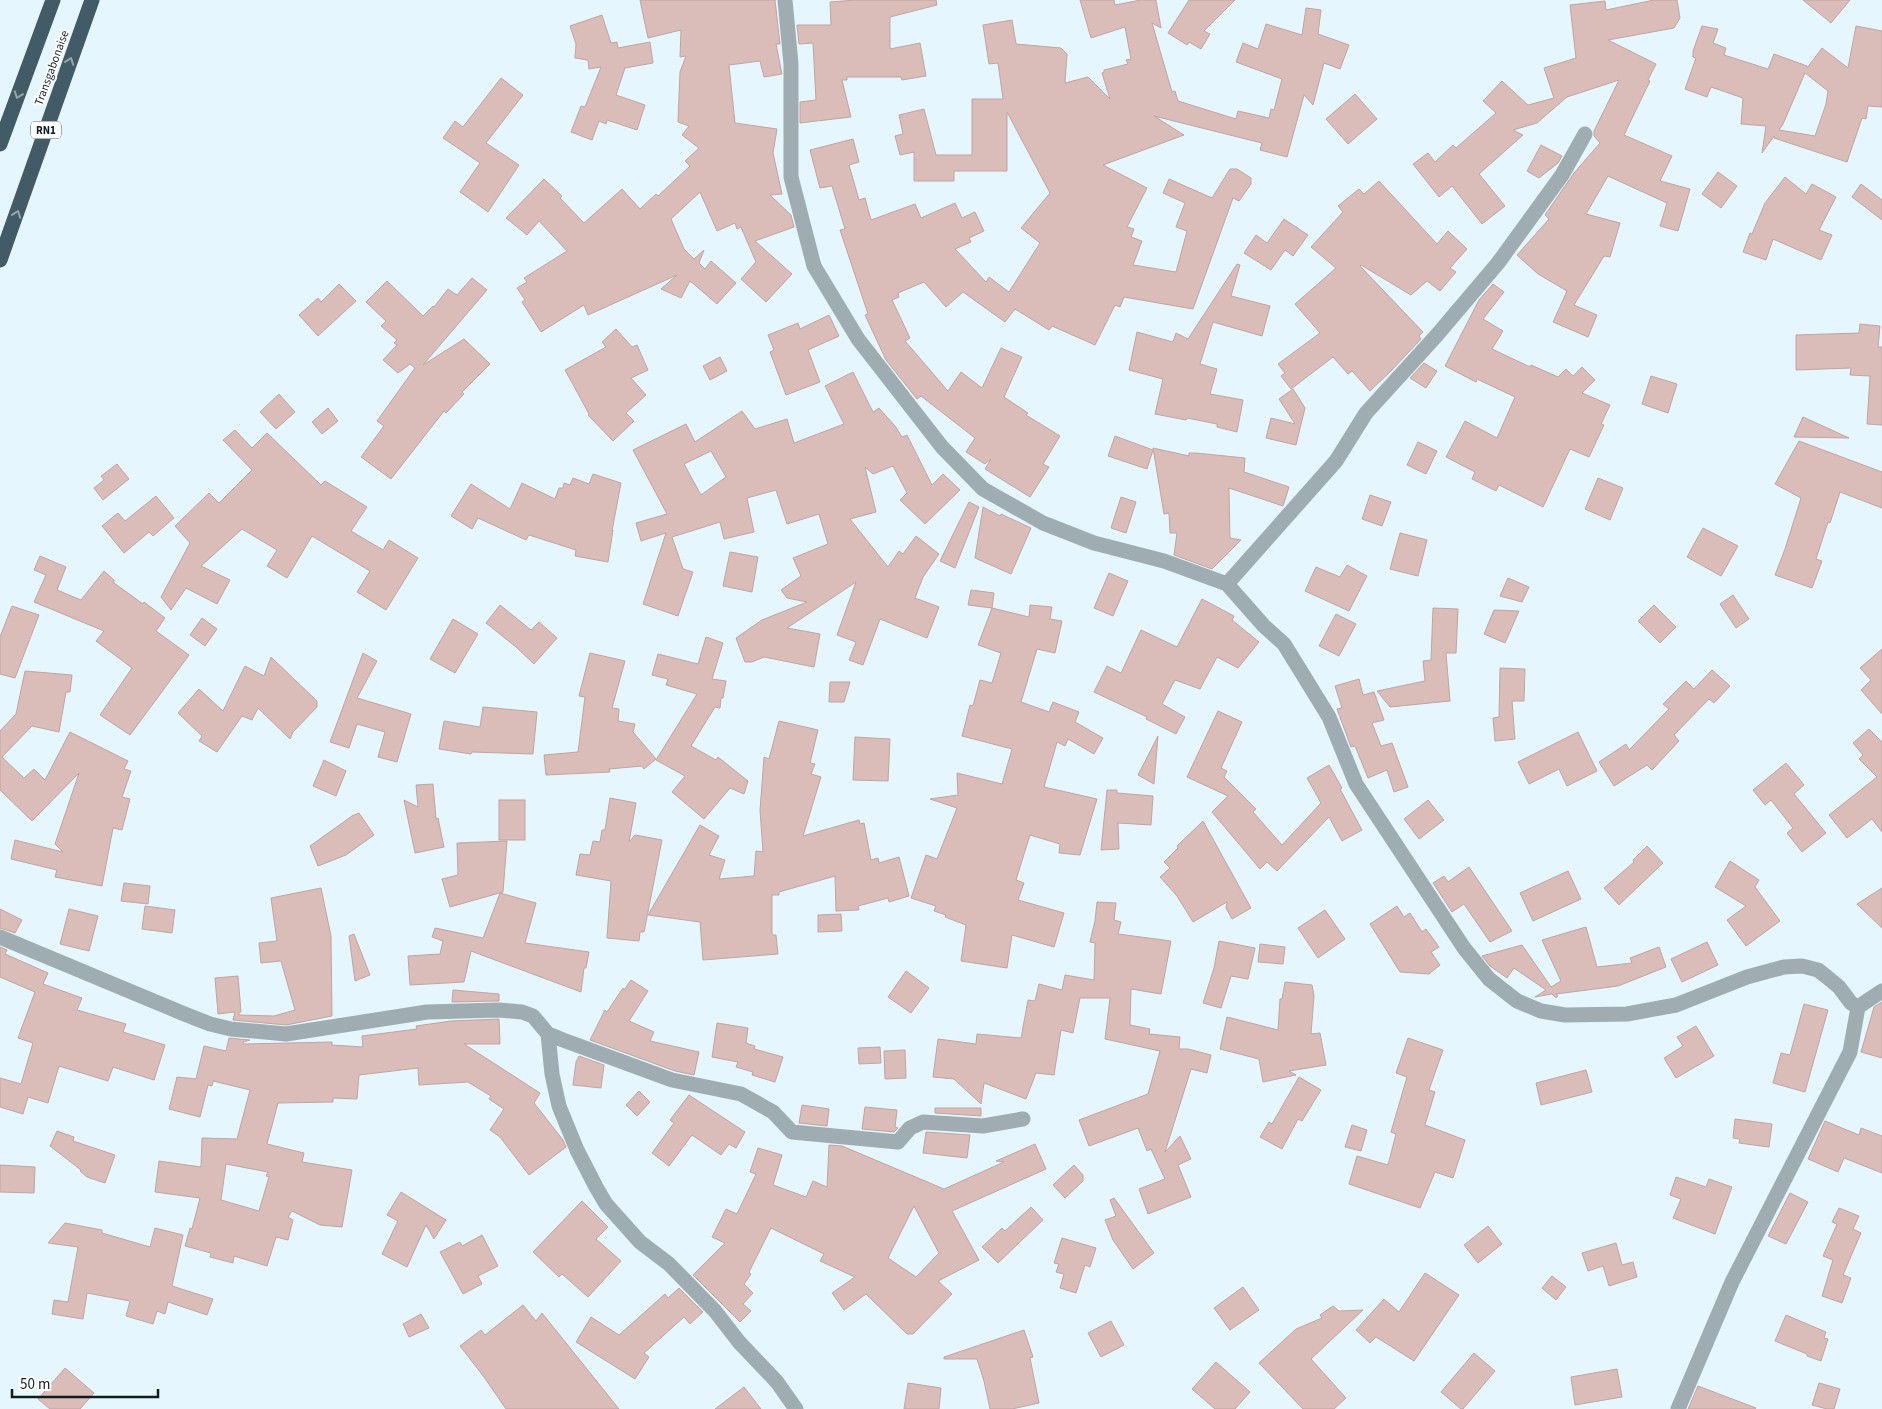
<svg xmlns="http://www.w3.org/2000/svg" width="1882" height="1409" viewBox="0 0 1882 1409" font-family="'Source Sans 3',sans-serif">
  <rect width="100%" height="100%" fill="#e5f6fe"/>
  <g fill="#dabcb8" stroke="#c1a4a0" fill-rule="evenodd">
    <path d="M640,0H775L780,44H776L782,74L764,77L760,61L729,65L735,123L777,129L773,153L782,194L770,195L791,215L794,227L755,241L792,274L766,302L741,279L756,262L741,227L737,229L735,223L717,231L700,192L671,219L684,249L694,259L704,250L699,263L705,269L711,261L736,283L717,304L690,281L681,298L661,289L677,275L588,315L584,305L541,332L522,302L525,300L517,288L527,282L524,278L567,251L539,221L527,235L506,218L544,179L562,196L560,198L584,223L622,189L640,209L656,194L658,196L690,166L685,161L699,148L682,135L689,126L678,122L680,72L686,56L680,57L681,30L648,38Z"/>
    <path d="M856,0H936L937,5L890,17V49L920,43L926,76L902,80L901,77H847V80H842L851,117L800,123V102L816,100L813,43L799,44L797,25H831L830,2Z"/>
    <path d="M1080,0H1114L1115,5L1141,0H1156L1161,28L1152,23L1172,92L1175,91L1178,101L1236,119L1238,111L1269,118L1271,109L1274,110L1282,79L1236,62L1243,43L1258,49L1266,24L1302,35L1306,8L1321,10L1318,34L1349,45L1340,69L1324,63L1313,105L1304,95L1287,157L1260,150L1262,143L1154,116L1184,135L1103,165L1147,188L1127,227L1134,229L1131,237L1142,241L1133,265L1176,272L1187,231L1176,227L1185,203L1163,193L1169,179L1212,198L1230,169H1237L1251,178V184L1239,201L1233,198L1193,309L1124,297L1120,307L1115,305L1095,345L1052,326L1049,330L1015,309L1005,322L963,292L946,307L924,282L898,293L899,297L892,300L910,338L905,341L948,391L961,372L982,388L1001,348L1022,357L1004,397L1028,413L1026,415L1060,436L1043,464L1049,467L1030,497L985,469L991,459L985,464L966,452L975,438L921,396L917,399L886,360L865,315L868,314L840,230L845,229L832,186L820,188L810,150L853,139L859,162L849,165L859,200L865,198L871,220L915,204L921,218L955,203L962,218L975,212L984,231L969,238L971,242L955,249L986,282L989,277L1009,292L1040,243L1021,228L1050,193L1007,112V171H954V181H914V152L900,155L895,136L903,134L899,115L924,109L936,155H972V99H1003L998,63L989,64L983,25L1012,20L1016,44L1061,48L1067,54L1065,83L1088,77L1110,99L1102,73L1104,72V70L1128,64L1126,60L1131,59L1125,27L1091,38Z"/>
    <path d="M1189,0H1235L1204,31L1210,34L1201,49L1189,42L1187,45L1168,33Z"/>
    <path d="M1654,0H1677L1680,18L1674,28L1608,40L1656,64L1648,80L1650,81L1624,135L1672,156L1660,181L1690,189L1678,231L1660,226L1667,203L1608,176L1586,214L1620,223L1610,257L1604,256L1574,305L1597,315L1588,337L1553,322L1567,291L1538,274L1517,255L1549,219L1545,215L1574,173L1600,143L1594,136V131L1619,80L1567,97L1568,96L1537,123L1513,130L1523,135L1479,174L1505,206L1482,224L1452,186L1439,197L1413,164L1428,153L1435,162L1453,145L1456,148L1496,113L1483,101L1502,81L1528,105L1554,98L1544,68L1576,58L1570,5L1605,1L1606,10Z"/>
    <path d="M1803,0H1850L1831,23Z"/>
    <path d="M602,15L611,43L617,42L618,48L650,42L653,63L625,68L616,95L645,105L637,130L607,120L606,124L599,121L592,140L571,132L581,106L585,107L601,67L589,69L588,60L575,58L576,44L570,26Z"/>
    <path d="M1702,26L1718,29L1713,43L1726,48L1724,55L1768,69L1774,54L1807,66V68L1822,48L1848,68L1856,26L1882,31V107L1868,106L1866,119L1862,118L1847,162L1774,138V136L1762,153L1766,126L1741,124L1743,98L1711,87L1707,97L1685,89L1696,58L1693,57V51ZM1805,73L1828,91L1826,104L1815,136L1779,130L1783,124Z"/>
    <path d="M501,78L523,95L486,143L519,165L488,212L460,192L480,163L443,138L455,121L463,127Z"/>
    <path d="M1355,94L1377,119L1348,144L1326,119Z"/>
    <path d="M1541,145L1562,156L1558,163L1539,178L1527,171Z"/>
    <path d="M1718,172L1737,186L1721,208L1702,194Z"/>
    <path d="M1785,177L1806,194L1812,184L1836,197L1819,230L1832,235L1821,260L1773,239L1766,260L1743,252L1750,233L1752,234L1765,203Z"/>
    <path d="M1379,181L1437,244L1448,231L1467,249L1450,268L1456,272L1440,291L1427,281L1411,295L1361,265L1360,266L1423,332L1419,336L1421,339L1390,372L1370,391L1352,371L1348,374L1333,357L1291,389L1281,376L1285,373L1278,364L1320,333L1295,304L1336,268L1311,247L1343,212L1338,206L1359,189L1364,194Z"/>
    <path d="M1861,184L1882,200V220L1852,197Z"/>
    <path d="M1284,219L1308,235L1293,256L1285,250L1271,270L1244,253L1256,235L1267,243Z"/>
    <path d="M1237,264L1240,265L1231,296L1270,306L1262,336L1213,322L1200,364L1217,369L1210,394L1243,400L1237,432L1217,427V424L1187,418L1186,420L1155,414L1163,379L1129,370L1137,332L1173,342L1176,333L1188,339Z"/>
    <path d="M472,278L487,290L423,365L464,339L490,364L462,392L464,394L446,413L444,411L391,479L361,457L384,426L377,421L415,368L410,364L398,373L383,360L397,345L394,343L397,340L381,326L386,321L366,302L387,281L423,316L433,306L434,307L448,289L457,295Z"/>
    <path d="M339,284L356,301L318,336L299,315L318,298L321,302Z"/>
    <path d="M1493,284L1504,292L1483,319L1503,331L1492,349L1530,367L1531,365L1558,377L1566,369L1573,376L1582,367L1595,380L1582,393L1610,405L1601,424L1604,425L1589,457L1570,449L1543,507L1499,485L1496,491L1472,479L1475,472L1446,457L1465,421L1497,438L1515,397L1477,379L1476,382L1445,366L1479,300Z"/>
    <path d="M829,315L839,336L808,350L820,382L786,395L770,352L774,350L768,335L798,323L800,329Z"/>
    <path d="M1860,324L1880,326L1878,347H1882V425L1867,424L1870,376L1850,375L1851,368L1796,370V335L1859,333Z"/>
    <path d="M616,329L632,347L637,345L648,370L631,378L646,395L626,413L634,421L613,441L588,415L589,414L565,370L606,347L602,342Z"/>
    <path d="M720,357L727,371L710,380L703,366Z"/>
    <path d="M1424,363L1437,371L1426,388L1410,378Z"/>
    <path d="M853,372L873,412L879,408L895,426L902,437L907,435L932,485L943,474L960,490L925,524L900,500L907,493L893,466L873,474L865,467L876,512L850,519L888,567L899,551L903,554L916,536L939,554L923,577L915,598L939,607L927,638L880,619L863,665L849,660L856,642L837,635L856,582L787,628L820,634L814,667L764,657L752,662H745L736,638L762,620L807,602L787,598L781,590L801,576L793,558L828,544L819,514L787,524L776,490L747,498L754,532L724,539L720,522L672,537L683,569L693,572L678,616L643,604L666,533L641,541L636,523L667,514L633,450L686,424L695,442L742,411L755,429L787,419L794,443L844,424L825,386ZM711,451L726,477L701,495L684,464Z"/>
    <path d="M1651,376L1677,384L1668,413L1642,404Z"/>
    <path d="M1293,389L1305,408L1296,445L1266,438L1271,418L1295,424L1279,399Z"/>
    <path d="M279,394L295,412L276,429L260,412Z"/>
    <path d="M328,408L338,421L322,434L312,422Z"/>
    <path d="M1803,417L1849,438L1794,437Z"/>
    <path d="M235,430L252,448L267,433L321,485L325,481L367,507L351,531L383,550L389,540L418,558L386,610L357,592L370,571L312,536L287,578L267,566L277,550L242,529L201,566L230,580L217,604L186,588L171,610L161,597L190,543L175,526L209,493L219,503L252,470L223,440Z"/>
    <path d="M1115,436L1153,450L1147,469L1108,456Z"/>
    <path d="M1799,441L1882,472V508L1840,492L1830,523L1828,522L1816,559L1822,561L1812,588L1775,575L1785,549L1801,498L1775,484Z"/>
    <path d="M1418,442L1437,451L1426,474L1407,465Z"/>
    <path d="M1153,448L1189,456V453H1196L1245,458L1244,472L1289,487L1283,506L1229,488L1230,538L1241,540L1212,569L1174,555L1177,533H1170L1169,513L1164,514Z"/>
    <path d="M117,464L129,479L103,500L94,488L104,480L101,476Z"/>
    <path d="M593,474L621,483L612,531L613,530L608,562L575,556L576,550L529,535L526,540L478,518L472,529L451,516L471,484L510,509L522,483L555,499L559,488H563L564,483L570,485L573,478L589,484Z"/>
    <path d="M1598,478L1623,488L1610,520L1585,509Z"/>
    <path d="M1370,495L1391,502L1382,526L1362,519Z"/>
    <path d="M156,496L174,518L153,536L149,532L124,553L102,526L118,513L125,521Z"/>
    <path d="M1121,497L1136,502L1126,533L1111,528Z"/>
    <path d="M969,502L979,507L955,568L940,561Z"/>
    <path d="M983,507L1000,516L1001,514L1031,528L1011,574L975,558Z"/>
    <path d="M1703,528L1738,546L1721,576L1687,557Z"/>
    <path d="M1400,533L1427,540L1418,576L1390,569Z"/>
    <path d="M730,552L758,557L752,592L723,586Z"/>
    <path d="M40,556L66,567L57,590L81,600L104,571L114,580V583L143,604L144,602L165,618L156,631L189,655L130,735L100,715L132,668L96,641L104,631L34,602L46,575L34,570Z"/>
    <path d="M1347,565L1367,576L1349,611L1305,591L1316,567L1340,577Z"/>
    <path d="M1109,573L1128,581L1113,616L1094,608Z"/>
    <path d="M1508,578L1529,587L1522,602L1500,596Z"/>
    <path d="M971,590L994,593L992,608L1029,617L1030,605L1052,607L1050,619L1062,621L1055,653L1037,649L1021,702L1049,712L1053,702L1079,712L1075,722L1103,738L1094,754L1068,739L1065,746L1057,742L1044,787L1097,799L1080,855L1059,853L1060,844L1030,835L1016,880L1024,883L1018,900L1064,913L1054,947L1012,935L1007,968L961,961L966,925L945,917L946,915L934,911L936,906L911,898L926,855L937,859L957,808L930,799L958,795L957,773L1002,784L1012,749L962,736L970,705L973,706L980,680L992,683L1001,653L978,645L992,608L968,605Z"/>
    <path d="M1733,595L1749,619L1736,628L1720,604Z"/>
    <path d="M1202,599L1234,616L1232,620L1259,642L1238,668L1217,657L1200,689L1175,680L1162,704L1185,717L1176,734L1146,719L1147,717L1094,692L1107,666L1121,673L1141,630L1177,647Z"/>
    <path d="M500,605L531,630L539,622L557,638L534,664L516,647L486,623Z"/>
    <path d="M1654,605L1676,627L1660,643L1638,621Z"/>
    <path d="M12,606L39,615L15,678L0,674V637Z"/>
    <path d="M1433,608L1458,609L1456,653H1446L1450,701L1390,707L1377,691L1425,681L1423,661L1431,660Z"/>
    <path d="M1494,610L1519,611L1505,643L1484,634Z"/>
    <path d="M1336,614L1356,624L1339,656L1319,646Z"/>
    <path d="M202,618L217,629L205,646L190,635Z"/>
    <path d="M453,619L478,634L455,673L430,659Z"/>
    <path d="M706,637L723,643L712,679L726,681L723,698H721L720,708L715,707L691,746L716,760L718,757L748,781L744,794L730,788L704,819L672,792L685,776L656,760L697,694L666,685L668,679L652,675L658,654L698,664Z"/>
    <path d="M1882,649V714L1861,690L1871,680L1860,668Z"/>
    <path d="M363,653L377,661L357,698L411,714L397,762L378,757L385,732L357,724L349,748L330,742Z"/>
    <path d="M590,653L625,661L612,708L619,709L618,721L635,724L633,732L656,759L644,769L642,766L609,769L610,772L546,775L544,755L578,752L585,697L579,696Z"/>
    <path d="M271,657L317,701V707L293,732L290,739L258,708L252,720L242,716L217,752L199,741L202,736L178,713L199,689L223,711L245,666L264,676Z"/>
    <path d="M1500,668L1525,669L1524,701H1512L1515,739L1495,741L1493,718L1499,717Z"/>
    <path d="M1712,670L1730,686L1714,703L1709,699L1674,735L1679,741L1652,770L1647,765L1614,786L1599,762L1626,744L1629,750L1669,709L1663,704L1686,681L1694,689Z"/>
    <path d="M25,671L72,675L70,692H66L59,732L32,726L2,757L24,778L34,769L45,780L70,732L128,761L124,769L131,771L122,797L130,799L122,830L113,828L102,886L55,877L57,870L11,859L15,840L63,852L55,844L79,773L32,821L0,790V731L16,714Z"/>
    <path d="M1359,679L1363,695L1374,692L1384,720L1372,723L1381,746L1392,743L1408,787L1394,792L1387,770L1368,778L1355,746L1351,747L1337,709L1342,708L1335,686Z"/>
    <path d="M830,682H850L844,702H829Z"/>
    <path d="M483,707L537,712L533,754L472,752L471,754L439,749L444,721L480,727Z"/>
    <path d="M1218,711L1242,722L1221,768L1227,771L1224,777L1256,809L1253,812L1282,845L1321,803L1307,778L1329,765L1342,788L1340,789L1362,830L1342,841L1329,817L1277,871L1267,862L1260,869L1212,812L1228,796L1187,777Z"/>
    <path d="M779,721L818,730L810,763L815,764L811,774L821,777L803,836L859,820L860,824L864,823L871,860L878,858L879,863L899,857L909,896L889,902L888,898L858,906L859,910L836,911L835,876L779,892V895H772V935H776L778,954L703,960L700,922L648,915L700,825L719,836L709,855L725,860L719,879L754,876L756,851L763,852L760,810L764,757L769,759Z"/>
    <path d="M1869,729L1882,742V832L1872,819L1847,838L1829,815L1877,777L1859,759L1863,755L1853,743Z"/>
    <path d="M1578,732L1597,771L1567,786L1559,769L1529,784L1518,762Z"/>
    <path d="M1158,736L1154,784L1138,775Z"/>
    <path d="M855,737L890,739L888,781L853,780Z"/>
    <path d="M324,760L346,771L336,796L313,786Z"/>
    <path d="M1786,763L1804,785L1794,794L1826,833L1802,852L1787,833L1793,828L1771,800L1765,805L1753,790Z"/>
    <path d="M433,784L436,819L438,818L444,847L415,853L404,800L418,807L416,785Z"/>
    <path d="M1107,790H1117V793L1153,796L1151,825L1118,823L1119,849L1101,850Z"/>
    <path d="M610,798L636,803L629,842L635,835L662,840L644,932H640L639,941L607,938L611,881L576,875L580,854L590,855L593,841L600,842L602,830H605Z"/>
    <rect x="499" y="800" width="26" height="40"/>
    <path d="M1428,800L1444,820L1419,839L1404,819Z"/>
    <path d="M359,813L374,835L346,855L318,866L310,846L352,816Z"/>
    <path d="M1203,821L1251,908L1232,919L1226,908L1227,902L1193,922L1177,896L1160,877L1170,868L1164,862L1178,848L1177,846Z"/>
    <path d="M507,841L503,892L450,907L442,879L458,875L457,843Z"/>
    <path d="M1647,846L1663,863L1619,905L1604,888L1634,862L1633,860Z"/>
    <path d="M1730,861L1759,880L1755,887L1780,921L1746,946L1727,920L1746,906L1715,887Z"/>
    <path d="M1469,867L1512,931L1490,942L1464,904L1452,912L1433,883L1444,876L1448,882Z"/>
    <path d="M1568,871L1581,899L1533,921L1520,893Z"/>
    <path d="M124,883L150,886L148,904L121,901Z"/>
    <path d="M321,888L331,936L332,1016L286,1025L233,1020L235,1012L218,1014L215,978L238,976L241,1012H239V1015L274,1016L295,1010L281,961L261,963L259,943L277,941L271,898Z"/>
    <path d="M1882,888V928L1857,904Z"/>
    <path d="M500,893L536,903L525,943L589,952L586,968H584L581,992L471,951L464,982L410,985L408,956L440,954L443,941L432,937L435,928L483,938Z"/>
    <path d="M1097,902L1116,903L1114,920L1121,922L1118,934L1171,941L1161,994L1131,989L1130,1025L1150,1029L1149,1034L1180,1037L1179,1049H1188L1211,1055L1207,1073L1191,1069L1165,1152L1180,1136L1191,1159L1178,1165L1191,1197L1148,1214L1139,1189L1165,1179L1151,1149L1147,1151L1138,1128L1089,1146L1079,1120L1148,1094L1160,1051L1105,1039L1110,998H1080L1073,1033L1061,1030L1054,1075L1036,1073L1026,1099L984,1083L981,1104L954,1079L933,1077L938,1039L976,1044L977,1034L1021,1038L1028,1000L1035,1001L1039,984L1062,990L1065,975L1094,980L1095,943L1090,942L1095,921Z"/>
    <path d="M145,906L175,910L172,933L142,929Z"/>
    <path d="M1397,906L1404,917L1410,913L1422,932L1426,929L1439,947L1431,952L1440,965L1429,974L1400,972L1370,924Z"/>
    <path d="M0,909L22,920L15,933L0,928Z"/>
    <path d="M69,909L98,916L89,951L60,944Z"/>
    <path d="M1325,910L1345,939L1318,958L1298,928Z"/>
    <path d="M841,914L842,931L818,932V915Z"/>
    <path d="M1586,927L1597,967L1632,963L1630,958L1659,947L1666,967L1618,986L1556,994L1558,996L1556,998L1552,994L1535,997L1546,990L1514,968L1507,978L1490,966L1482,956L1522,945L1551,987L1561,981L1542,940Z"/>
    <path d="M354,934L370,975L355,981L349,936Z"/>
    <path d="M1219,941L1255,948L1248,979L1231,976L1221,1008L1203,1003L1214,968Z"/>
    <path d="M1707,942L1718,965L1682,982L1671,959Z"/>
    <path d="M1260,944L1285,947L1283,964L1258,962Z"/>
    <path d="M0,947L7,950L5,954L48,973L43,984L82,998L77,1010L126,1024L123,1032L165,1045L154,1080L113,1067L108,1081L59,1066L48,1103L28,1097L23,1114L0,1107V1078L21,1084L33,1043L18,1038L35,992L0,977Z"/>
    <path d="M906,971L929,988L911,1013L888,997Z"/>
    <path d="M631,980L648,991L629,1021L654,1032L650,1041L699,1052L694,1075L675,1071L590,1040L605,1010L607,1012L623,988L624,990Z"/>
    <path d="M1285,982L1312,985L1314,996L1311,1034L1320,1033L1326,1065L1289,1071L1296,1075L1263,1082L1259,1059L1220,1049L1227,1017L1278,1030L1280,999H1282Z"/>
    <path d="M453,990L499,994V1001L452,1002Z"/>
    <path d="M1882,1002V1058L1861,1052L1874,1007Z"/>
    <path d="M1804,1004L1828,1010L1805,1092L1773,1083L1781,1053L1790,1055Z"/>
    <path d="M499,1019L500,1044H464L540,1093L534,1103L563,1140L566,1147L529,1175L500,1137L490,1130L504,1109L489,1099L491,1096L468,1082L419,1085L418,1068L359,1075L357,1099L333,1098V1102L278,1103L267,1144L304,1153L302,1162L352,1170L342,1227L320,1225L292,1211L288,1217L293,1220L288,1240L276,1237L267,1266L234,1256L233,1263L210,1257L211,1253L185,1246L190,1228L192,1229L200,1198L155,1192L159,1161L201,1167L202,1138L237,1139L250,1090L213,1081L212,1086L208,1085L200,1117L169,1109L177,1077L196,1079L204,1046L226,1051L229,1038L250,1040L243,1042L244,1044L332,1042V1045L363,1047L362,1036L417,1029L416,1026L451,1021ZM226,1164L268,1172L266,1176L269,1177L259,1211L221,1200Z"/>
    <path d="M717,1023L748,1028L746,1043L755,1046L754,1049L783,1057L775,1082L752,1075L753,1072L736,1067L738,1062L712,1057Z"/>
    <path d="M1696,1026L1714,1056L1676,1078L1664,1058L1683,1046L1677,1037Z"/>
    <path d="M1408,1038L1443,1050L1429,1090L1435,1092L1425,1125L1465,1140L1453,1178L1435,1172L1420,1208L1349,1184L1357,1156L1388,1165L1396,1134L1391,1132L1407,1077L1396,1073Z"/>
    <path d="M880,1047L881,1063L859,1064L858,1048Z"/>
    <path d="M905,1050L906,1078L885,1079L884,1051Z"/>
    <path d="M579,1056L604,1065L601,1088L573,1085L576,1062Z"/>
    <path d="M1586,1070L1592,1092L1541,1105L1536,1083Z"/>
    <path d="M1299,1077L1321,1090L1302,1121L1298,1119L1282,1149L1260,1137L1269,1122L1272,1124Z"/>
    <path d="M639,1091L650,1102L637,1116L626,1105Z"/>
    <path d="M689,1095L745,1132L736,1148L729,1144L721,1155L692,1135L669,1166L652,1153L674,1123L670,1120Z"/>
    <path d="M802,1105L829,1109L827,1126L799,1123Z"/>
    <path d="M865,1107L897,1110L895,1127L898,1128L894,1132L862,1129Z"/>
    <path d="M935,1108H981V1116L935,1113Z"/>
    <path d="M1735,1119L1772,1124L1769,1147L1739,1143L1740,1139L1733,1138Z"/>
    <path d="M1825,1121L1859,1135L1861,1128L1882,1136V1173L1844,1158L1838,1172L1808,1159Z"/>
    <path d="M1352,1125L1367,1130L1361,1151L1345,1147Z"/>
    <path d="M57,1131L74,1137L73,1141L115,1155L105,1183L87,1177L80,1171L81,1170L50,1146Z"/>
    <path d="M926,1132L970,1135L967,1158L923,1153Z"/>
    <path d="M1035,1144L1046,1169L952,1211L979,1260L938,1281L952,1294L913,1334H907L866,1294L844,1310L832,1293L855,1277L820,1261L824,1254L771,1228L749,1272L751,1274L744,1284L753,1293L743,1304L751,1311L740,1322L693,1275L725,1243L712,1237L726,1209L737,1214L756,1174L750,1172L758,1148L782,1155L773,1185L806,1197L813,1181L827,1187L829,1145L842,1146L944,1189L1004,1162L996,1161ZM914,1206L939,1253L916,1277L888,1258Z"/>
    <path d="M0,1165L35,1167L34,1193L0,1192Z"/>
    <path d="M1074,1165L1083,1175V1181L1065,1198L1053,1185Z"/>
    <path d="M1676,1177L1706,1187L1709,1179L1732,1187L1715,1234L1673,1218L1681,1199L1670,1195Z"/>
    <path d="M401,1192L446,1220L434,1239L426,1225L407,1267L382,1254L398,1221L387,1215Z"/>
    <path d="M1790,1193L1808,1202L1786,1244L1768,1236Z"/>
    <path d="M1114,1198L1154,1253L1133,1269L1113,1240L1105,1220L1116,1216L1110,1200Z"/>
    <path d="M582,1201L608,1227L596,1239L621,1261L588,1297L562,1274L559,1277L533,1252Z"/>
    <path d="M1031,1207L1043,1220L998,1263L982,1247L1002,1228L1005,1231Z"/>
    <path d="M1839,1208L1859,1216L1853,1229L1861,1233L1843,1275L1851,1278L1842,1303L1822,1296L1833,1260L1823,1256L1837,1224L1832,1222Z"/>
    <path d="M65,1223L102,1230V1233L150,1247L155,1228L183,1235L172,1286L213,1299L207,1315L168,1302L165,1314L157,1311L153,1324L126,1316L130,1301L87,1293L83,1319L52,1314L54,1300L68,1302L78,1247L48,1243Z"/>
    <path d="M1488,1226L1502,1244L1478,1263L1464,1245Z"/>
    <path d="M482,1235L498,1266L478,1276L482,1284L463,1294L440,1252L460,1242L462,1246Z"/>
    <path d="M1062,1238L1096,1248L1090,1267L1085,1265L1076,1293L1060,1288L1064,1274L1056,1272L1059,1264L1054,1263Z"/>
    <path d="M1616,1243L1622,1265L1633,1262L1637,1277L1609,1286L1603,1266L1588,1271L1582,1253Z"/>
    <path d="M1425,1273L1459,1295L1414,1361L1376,1337L1370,1343L1356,1330L1384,1299L1399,1312Z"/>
    <path d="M1552,1276L1566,1287L1556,1300L1542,1288Z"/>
    <path d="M1243,1287L1259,1310L1230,1330L1214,1308Z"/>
    <path d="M679,1288L703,1312L690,1324L684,1317L644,1353L649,1357L635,1379L576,1342L591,1317L619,1335L665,1294L668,1298Z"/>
    <path d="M523,1305L536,1321L542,1313L619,1409H506L484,1377L460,1346L481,1330L485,1335Z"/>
    <path d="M1333,1306L1339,1311L1363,1310L1311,1359L1346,1398L1334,1409H1303L1259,1363L1296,1329L1322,1318L1320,1315Z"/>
    <path d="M421,1314L429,1328L409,1337L403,1324Z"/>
    <path d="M1786,1315L1826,1332L1824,1338L1828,1339L1821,1361L1807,1356V1354L1775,1341Z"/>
    <path d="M1111,1321L1124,1345L1101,1357L1088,1333Z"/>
    <path d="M1024,1330L1033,1357L1030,1358L1039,1403L1012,1409H990L984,1381L977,1359H944V1357Z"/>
    <path d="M1474,1353L1495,1371L1463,1409H1461L1441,1392Z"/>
    <path d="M1216,1362L1250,1392L1235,1409H1215L1192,1389Z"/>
    <path d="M65,1368L94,1393L80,1409H50L38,1399Z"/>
    <path d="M1617,1369L1622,1397L1575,1405L1571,1377Z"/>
    <path d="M908,1383L941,1388L939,1409H904Z"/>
    <path d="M1819,1383L1840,1389L1834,1409H1827L1812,1405Z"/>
    <path d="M1698,1386L1756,1408L1755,1409H1688Z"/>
    <path d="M744,1387L761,1409H715Z"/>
  </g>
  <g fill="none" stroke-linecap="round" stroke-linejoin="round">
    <g stroke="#9facb1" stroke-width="15">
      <path d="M785,0L791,64V177L814,266L858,339L942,447L983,489L1043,523L1094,543L1164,561L1227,584L1264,626L1284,644L1329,717L1356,784L1464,948L1489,979L1517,1001L1541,1011L1565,1015L1627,1014L1676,1005L1747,977L1784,967L1802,966L1818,970L1827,977L1839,987L1851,1003L1858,1007"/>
      <path d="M1227,584L1336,461L1366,413L1437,335L1498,263L1562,175L1585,134"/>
      <path d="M0,937L182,1013L210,1024L231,1029L286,1034L427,1012L499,1010L522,1012L533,1016L548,1034L563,1040L672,1080L741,1094L773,1112L792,1132L898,1142L910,1128L923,1122L983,1126L1023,1119"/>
      <path d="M548,1034L552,1074L559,1106L577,1150L596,1187L606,1204L640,1242L669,1264L715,1311L739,1342L777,1382L796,1409"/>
      <path d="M1678,1409L1732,1282L1850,1052L1858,1007L1882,991"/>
    </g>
    <g stroke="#425b66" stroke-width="15">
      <path d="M0,144L53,0"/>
      <path d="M0,260L92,0"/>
    </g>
  </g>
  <defs><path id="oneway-chevron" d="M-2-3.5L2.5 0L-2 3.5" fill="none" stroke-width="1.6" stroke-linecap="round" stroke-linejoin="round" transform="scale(1.25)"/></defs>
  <g stroke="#97a5ab">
    <use href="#oneway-chevron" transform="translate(70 61) rotate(-70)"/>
    <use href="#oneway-chevron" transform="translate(18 95) rotate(110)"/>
    <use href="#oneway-chevron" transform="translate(17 214) rotate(-70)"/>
  </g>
  <g text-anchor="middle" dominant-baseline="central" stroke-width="4" stroke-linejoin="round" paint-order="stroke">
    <rect fill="#fff" stroke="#586064" stroke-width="1" x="31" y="121.5" width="30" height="17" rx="4"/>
    <g font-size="11" font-weight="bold" fill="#111c21">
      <text x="46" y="130">RN1</text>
    </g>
    <g font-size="12" fill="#111c21" stroke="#fff">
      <text transform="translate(52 68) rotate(-70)">Transgabonaise</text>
    </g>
  </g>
  <path d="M12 1389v8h146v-8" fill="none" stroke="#111c21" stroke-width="2.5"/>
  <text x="20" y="1389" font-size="15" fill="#111c21" stroke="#ffffff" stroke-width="4" paint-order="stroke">50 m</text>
</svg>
